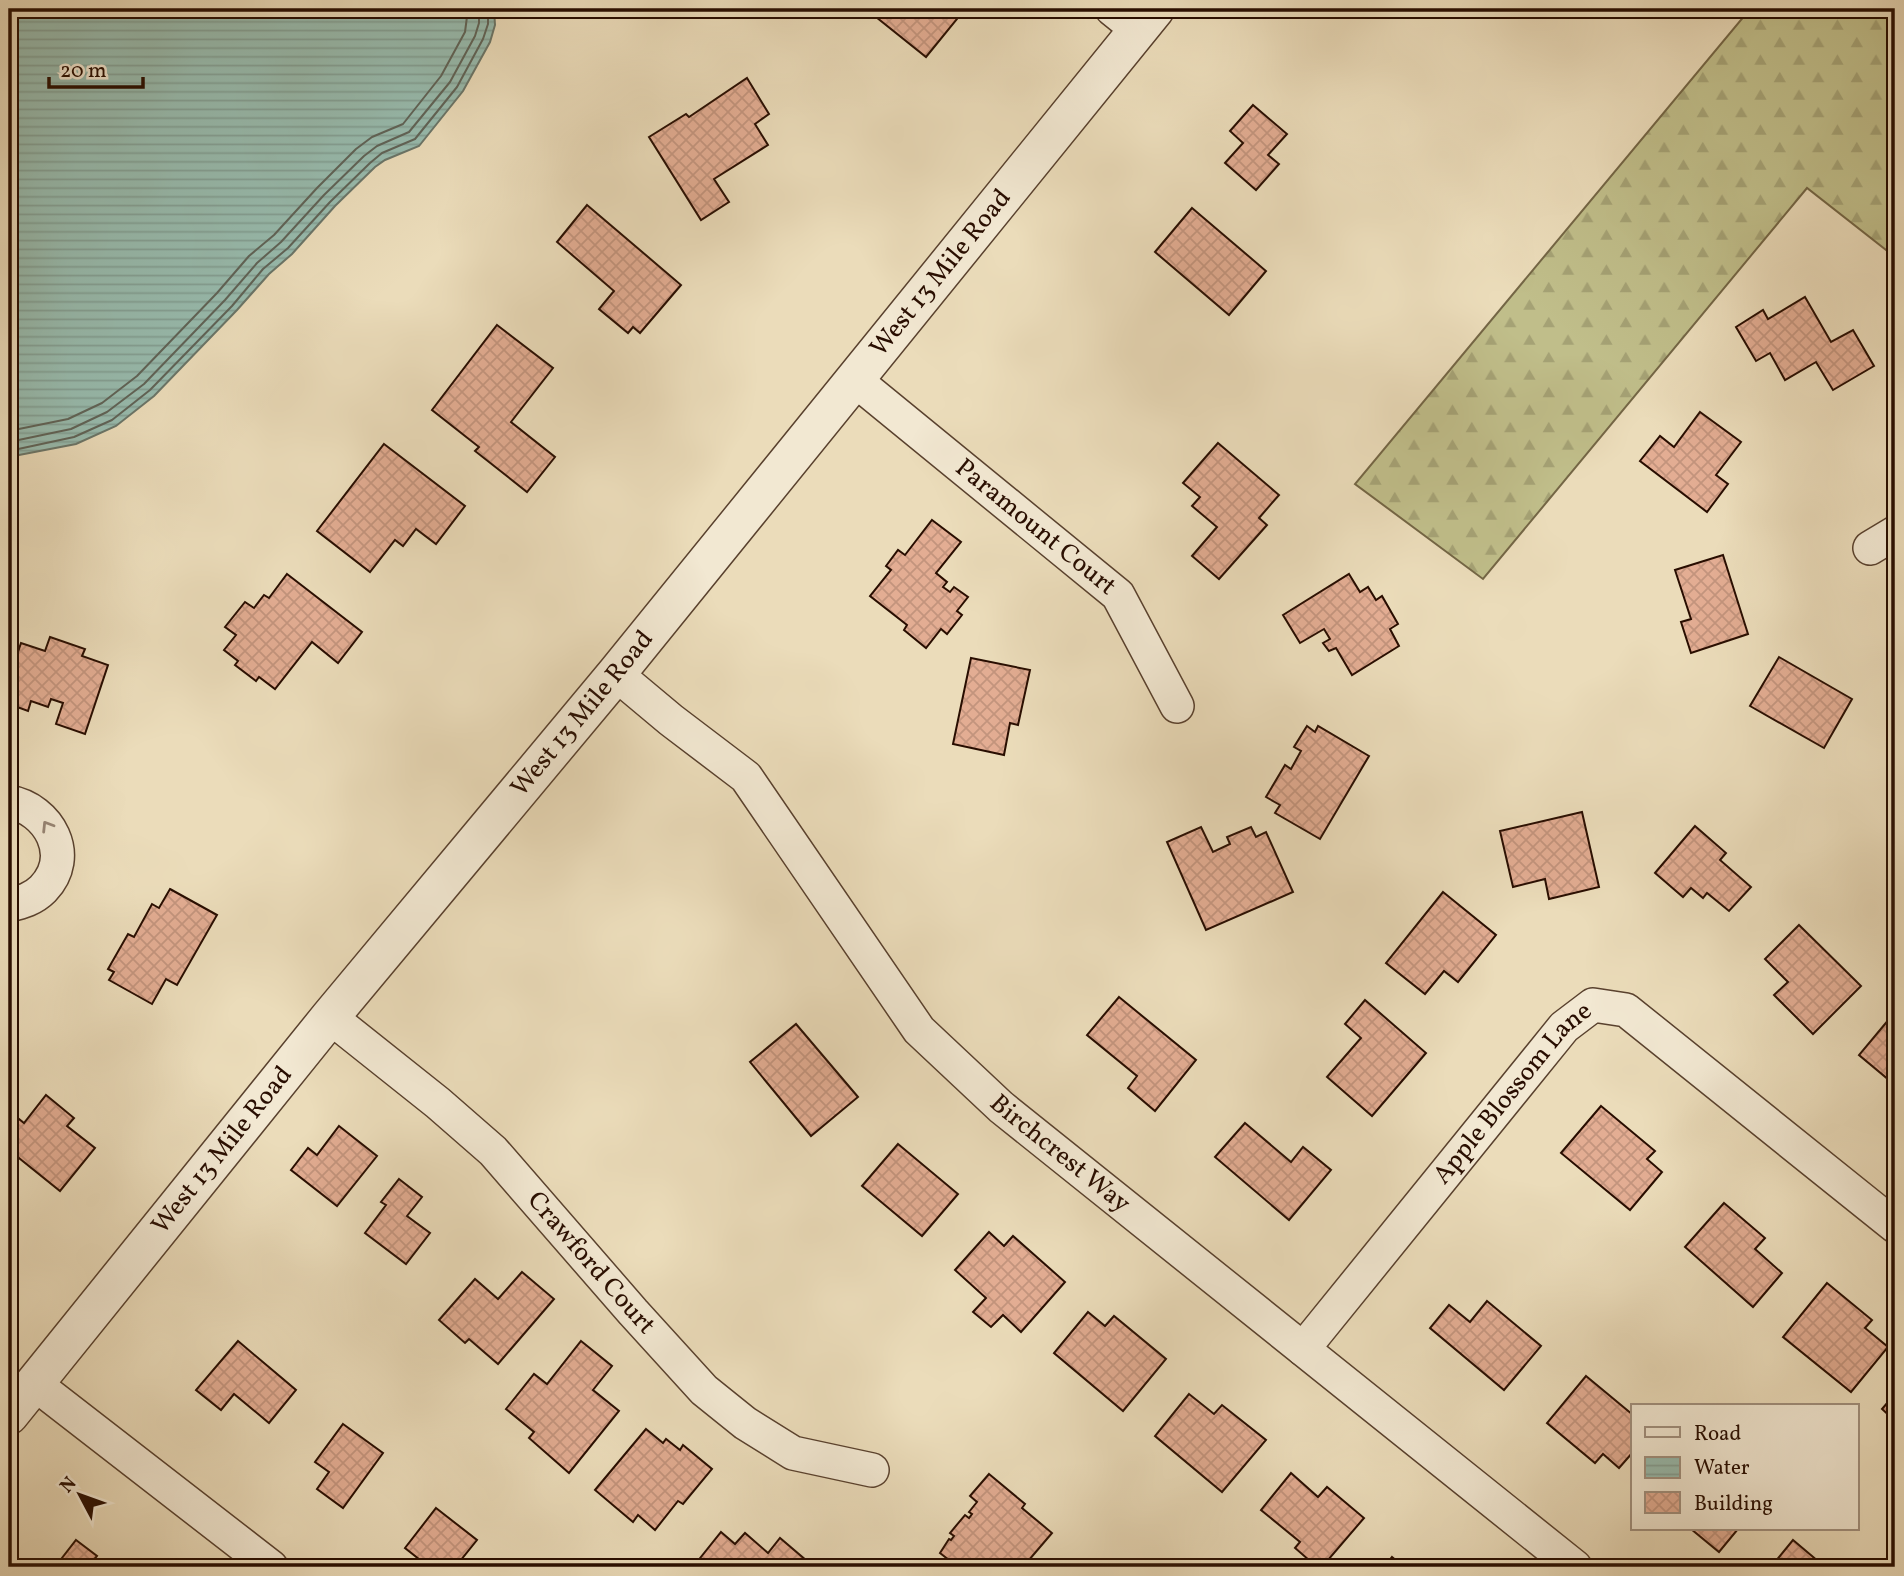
<svg xmlns="http://www.w3.org/2000/svg" width="1904" height="1576" viewBox="0 0 1904 1576" font-family="Vollkorn,serif">
  <defs>
    <pattern id="forest-firs" width="22" height="20" patternUnits="userSpaceOnUse" patternTransform="scale(1.75)"><rect width="22" height="20" fill="#c0be8a"/><path d="M5 1l3.5 6h-7zM16 11l3.5 6h-7z" fill="#a5a275"/></pattern>
    <pattern id="water-rules" width="6" height="5" patternUnits="userSpaceOnUse" patternTransform="scale(1.75)"><rect width="6" height="5" fill="#98bcaf"/><path d="M0 2.5h6" fill="none" stroke="#83a095"/></pattern>
    <pattern id="building-cross-hatch" width="8" height="8" patternUnits="userSpaceOnUse" patternTransform="scale(1.75)"><rect width="8" height="8" fill="#e3ad93"/><path d="M0 0l8 8M0 8l8-8" fill="none" stroke="#c3947d"/></pattern>
  </defs>
  <rect width="100%" height="100%" fill="#ebdcba"/>
  <filter id="stains"><feTurbulence type="fractalNoise" baseFrequency=".00286" numOctaves="4"/><feColorMatrix values="0 0 0 0 .2 0 0 0 0 .09 0 0 0 0 .02 0 0 0 .5 -.17"/></filter>
  <radialGradient id="worn" r=".72"><stop offset=".6" stop-color="#630" stop-opacity="0"/><stop offset="1" stop-color="#630" stop-opacity=".3"/></radialGradient>
  <path fill="url(#forest-firs)" stroke="#746645" stroke-width="2" d="M1750,9H1895V257L1807,188L1483,579L1355,484Z"/>
  <path fill="url(#water-rules)" stroke="#6b7669" stroke-width="2" d="M9,9H494L495,25L490,42L463,91L419,146L385,160L375,167L335,206L292,254L269,274L237,310L154,396L116,426L76,444L19,455L9,459Z"/>
  <g fill="none" stroke-linecap="round" stroke-linejoin="round">
    <g stroke="#606458" stroke-width="2">
      <path d="M9,431L68,419L102,403L137,376L217,293L249,256L274,235L317,188L356,149L372,137L403,124L441,76L465,32L468,9"/>
      <path d="M9,442L71,429L107,412L144,384L225,300L257,263L281,242L324,195L364,156L377,146L409,132L450,82L475,36L479,23V9"/>
      <path d="M9,451L74,437L112,420L150,390L232,306L263,269L288,248L330,202L370,163L382,153L415,139L457,87L483,39L488,24V9"/>
    </g>
  </g>
  <g fill="url(#building-cross-hatch)" stroke="#280d00" stroke-width="2">
    <path d="M866,9H944L957,19L926,57Z"/>
    <path d="M747,78L769,114L755,124L768,145L714,179L729,202L701,220L649,137L686,114L689,117Z"/>
    <path d="M1253,105L1287,134L1268,155L1279,164L1256,190L1225,163L1243,143L1230,131Z"/>
    <path d="M587,205L681,285L640,333L633,327L628,333L599,309L614,291L557,242Z"/>
    <path d="M1192,208L1266,271L1229,315L1155,252Z"/>
    <path d="M1805,297L1831,342L1853,330L1874,366L1833,390L1816,362L1785,380L1770,353L1756,361L1736,327L1763,310L1768,319Z"/>
    <path d="M497,325L553,368L511,422L555,457L527,492L475,451L479,447L432,410Z"/>
    <path d="M1700,412L1741,442L1716,475L1728,484L1707,512L1640,461L1660,436L1674,447Z"/>
    <path d="M1218,443L1279,495L1259,518L1267,525L1219,579L1192,556L1217,527L1192,506L1200,497L1183,483Z"/>
    <path d="M384,444L465,506L436,544L416,529L403,546L395,540L370,572L317,531Z"/>
    <path d="M932,520L961,542L936,573L947,582L943,587L950,592L954,587L968,597L957,611L962,615L947,634L941,629L926,648L904,630L907,625L870,596L891,570L886,566L898,550L905,555Z"/>
    <path d="M1723,555L1748,634L1691,653L1681,622L1691,619L1675,570Z"/>
    <path d="M287,574L362,632L338,663L312,642L275,689L259,677L256,681L235,665L238,661L224,650L236,635L225,627L245,602L254,608L264,595L269,598Z"/>
    <path d="M1349,574L1360,592L1368,587L1376,600L1382,596L1398,624L1390,629L1399,646L1352,675L1336,648L1329,651L1323,643L1330,639L1324,629L1300,643L1283,615Z"/>
    <path d="M50,637L85,649L82,656L108,665L85,734L56,724L63,703L51,699L48,707L31,701L28,711L9,704V679L21,643L45,651Z"/>
    <path d="M1779,657L1852,699L1824,748L1750,706Z"/>
    <path d="M971,658L1030,670L1018,725L1010,723L1004,755L953,744Z"/>
    <path d="M1895,681V708L1888,683Z"/>
    <path d="M1307,726L1315,732L1318,726L1369,756L1320,839L1275,813L1280,805L1266,797L1285,765L1291,769L1301,751L1294,747Z"/>
    <path d="M1582,812L1599,887L1549,899L1545,879L1513,887L1500,831Z"/>
    <path d="M1695,826L1726,853L1720,860L1751,887L1729,911L1707,893L1703,898L1691,888L1683,897L1655,873Z"/>
    <path d="M1201,827L1213,852L1230,844L1227,837L1251,827L1256,837L1266,832L1293,892L1206,930L1167,842Z"/>
    <path d="M170,889L217,915L177,985L166,979L152,1004L109,980L114,972L108,969L128,934L134,937L152,904L159,908Z"/>
    <path d="M1443,892L1496,935L1458,982L1444,971L1425,994L1386,963Z"/>
    <path d="M1799,925L1861,986L1813,1034L1774,995L1788,982L1765,959Z"/>
    <path d="M1119,997L1196,1060L1155,1111L1128,1088L1137,1076L1087,1035Z"/>
    <path d="M1365,1000L1426,1053L1372,1116L1327,1077L1361,1038L1345,1024Z"/>
    <path d="M1890,1018L1895,1022V1085L1859,1055Z"/>
    <path d="M796,1024L858,1097L811,1136L750,1062Z"/>
    <path d="M46,1095L74,1118L67,1126L95,1148L60,1191L9,1150V1122L14,1115L24,1123Z"/>
    <path d="M1601,1106L1655,1151L1647,1159L1662,1172L1630,1210L1561,1153Z"/>
    <path d="M1245,1123L1291,1162L1303,1147L1331,1170L1289,1220L1215,1157Z"/>
    <path d="M339,1126L377,1156L337,1206L291,1170L308,1148L317,1155Z"/>
    <path d="M898,1144L958,1194L922,1236L862,1186Z"/>
    <path d="M399,1179L422,1197L407,1216L430,1233L406,1264L365,1233L386,1205L381,1202Z"/>
    <path d="M1724,1203L1765,1238L1755,1249L1782,1273L1753,1307L1685,1247Z"/>
    <path d="M989,1232L1004,1246L1013,1236L1065,1282L1021,1332L1003,1315L991,1327L973,1312L986,1298L955,1270Z"/>
    <path d="M522,1272L554,1299L498,1364L469,1339L465,1343L439,1320L475,1279L498,1299Z"/>
    <path d="M1827,1283L1872,1320L1865,1328L1888,1347L1851,1392L1783,1337Z"/>
    <path d="M1487,1301L1541,1346L1504,1390L1430,1328L1449,1305L1470,1322Z"/>
    <path d="M1088,1312L1105,1326L1114,1316L1166,1359L1123,1411L1054,1353Z"/>
    <path d="M238,1341L296,1390L269,1423L234,1394L221,1410L196,1390Z"/>
    <path d="M581,1341L612,1366L593,1390L619,1411L569,1473L529,1438L534,1432L506,1409L534,1374L547,1384Z"/>
    <path d="M1586,1376L1633,1415V1452L1619,1468L1603,1454L1595,1463L1547,1423Z"/>
    <path d="M1189,1394L1214,1414L1222,1405L1266,1440L1222,1492L1155,1436Z"/>
    <path d="M1895,1394V1421L1882,1409Z"/>
    <path d="M343,1424L383,1453L343,1508L317,1489L329,1472L315,1462Z"/>
    <path d="M646,1429L663,1443L666,1439L680,1450L683,1445L712,1469L683,1504L678,1501L655,1530L638,1515L633,1522L595,1490Z"/>
    <path d="M1291,1473L1318,1497L1327,1487L1364,1518L1322,1567H1317L1295,1548L1300,1542L1261,1510Z"/>
    <path d="M989,1474L1025,1504L1022,1508L1052,1533L1023,1567H958L940,1553L949,1539L951,1540L954,1536L950,1533L965,1515L969,1518L972,1514L969,1512L977,1502L970,1496Z"/>
    <path d="M436,1508L477,1540L461,1560L469,1567H429L405,1548Z"/>
    <path d="M1691,1529H1738L1719,1552Z"/>
    <path d="M721,1532L735,1544L745,1533L768,1553L780,1538L807,1561L803,1567H693Z"/>
    <path d="M76,1540L97,1556L88,1567H55Z"/>
    <path d="M1793,1540L1825,1567H1771Z"/>
    <path d="M1392,1557L1404,1567H1384Z"/>
    <path d="M1418,1560L1428,1567H1412Z"/>
  </g>
  <g fill="none" stroke-linecap="round" stroke-linejoin="round">
    <g stroke="#59412e" stroke-width="36">
      <g id="minor">
        <path d="M1112,9L1138,30"/>
        <path id="s1" d="M855,380L1118,595L1177,706"/>
        <path d="M1870,548L1895,533"/>
        <path id="s2" d="M616,674L671,720L746,777L919,1030L1001,1107L1575,1567"/>
        <path d="M9,802C49,809 75,856 43,889C33,899 22,902 9,905"/>
        <path id="s3" d="M330,1017L438,1103L493,1151L633,1312L704,1390L745,1423L793,1453L872,1470"/>
        <path id="s4" d="M1303,1349L1564,1027L1593,1005L1626,1010L1895,1226"/>
        <path d="M35,1384L271,1567"/>
      </g>
    </g>
    <g stroke="#59412e" stroke-width="41">
      <g id="tertiary">
        <path id="s5" d="M9,1415L330,1017L616,674L1155,9"/>
      </g>
    </g>
    <use href="#minor" stroke="#f2e8d2" stroke-width="33"/>
    <use href="#tertiary" stroke="#f2e8d2" stroke-width="38"/>
  </g>
  <defs><path id="oneway-chevron" d="M-2-3.5L2.5 0L-2 3.5" fill="none" stroke-width="1.6" stroke-linecap="round" stroke-linejoin="round" transform="scale(1.75)"/></defs>
  <use stroke="#978574" href="#oneway-chevron" transform="translate(47 826) rotate(-122)"/>
  <g text-anchor="middle" dominant-baseline="central" stroke-width="6" stroke-linejoin="round" paint-order="stroke">
    <g font-size="26" fill="#280d00" stroke="#f2e8d2">
      <text stroke="none"><textPath href="#s5" startOffset="1474">West 13 Mile Road</textPath></text>
      <text stroke="none"><textPath href="#s1" startOffset="233">Paramount Court</textPath></text>
      <text stroke="none"><textPath href="#s5" startOffset="906">West 13 Mile Road</textPath></text>
      <text stroke="none"><textPath href="#s4" startOffset="331">Apple Blossom Lane</textPath></text>
      <text stroke="none"><textPath href="#s5" startOffset="340">West 13 Mile Road</textPath></text>
      <text stroke="none"><textPath href="#s2" startOffset="660">Birchcrest Way</textPath></text>
      <text stroke="none"><textPath href="#s3" startOffset="360">Crawford Court</textPath></text>
    </g>
  </g>
  <rect width="1904" height="1576" fill="none" stroke="#ebdcba" stroke-width="35"/>
  <rect x="10" y="10" width="1883" height="1555" fill="none" stroke="#280d00" stroke-width="3.5"/>
  <rect x="18" y="18" width="1869" height="1541" fill="none" stroke="#280d00" stroke-width="2"/>
  <rect x="1631" y="1404" width="228" height="126" fill="#f2e8d2" stroke="#a1907e" stroke-width="2"/>
  <rect x="1645" y="1427" width="35" height="10" fill="#f2e8d2" stroke="#a1907e" stroke-width="2"/>
  <text x="1694" y="1440" font-size="21" fill="#280d00">Road</text>
  <rect x="1645" y="1457" width="35" height="21" fill="url(#water-rules)" stroke="#a1907e" stroke-width="2"/>
  <text x="1694" y="1474" font-size="21" fill="#280d00">Water</text>
  <rect x="1645" y="1492" width="35" height="21" fill="url(#building-cross-hatch)" stroke="#a1907e" stroke-width="2"/>
  <text x="1694" y="1510" font-size="21" fill="#280d00">Building</text>
  <g transform="translate(80 1495) rotate(311)" stroke="#f2e8d2" stroke-width="5" paint-order="stroke">
  <path d="M0-5L12 26L0 18L-12 26Z" fill="#280d00"/>
  <text y="-10" font-size="19" font-weight="bold" text-anchor="middle" fill="#280d00">N</text>
  </g>
  <path d="M49 77v10h94v-10" fill="none" stroke="#280d00" stroke-width="3.5"/>
  <text x="60" y="77" font-size="21" fill="#280d00" stroke="#f2e8d2" stroke-width="5" paint-order="stroke">20 m</text>
  <rect width="100%" height="100%" filter="url(#stains)"/>
  <rect width="100%" height="100%" fill="url(#worn)"/>
</svg>
